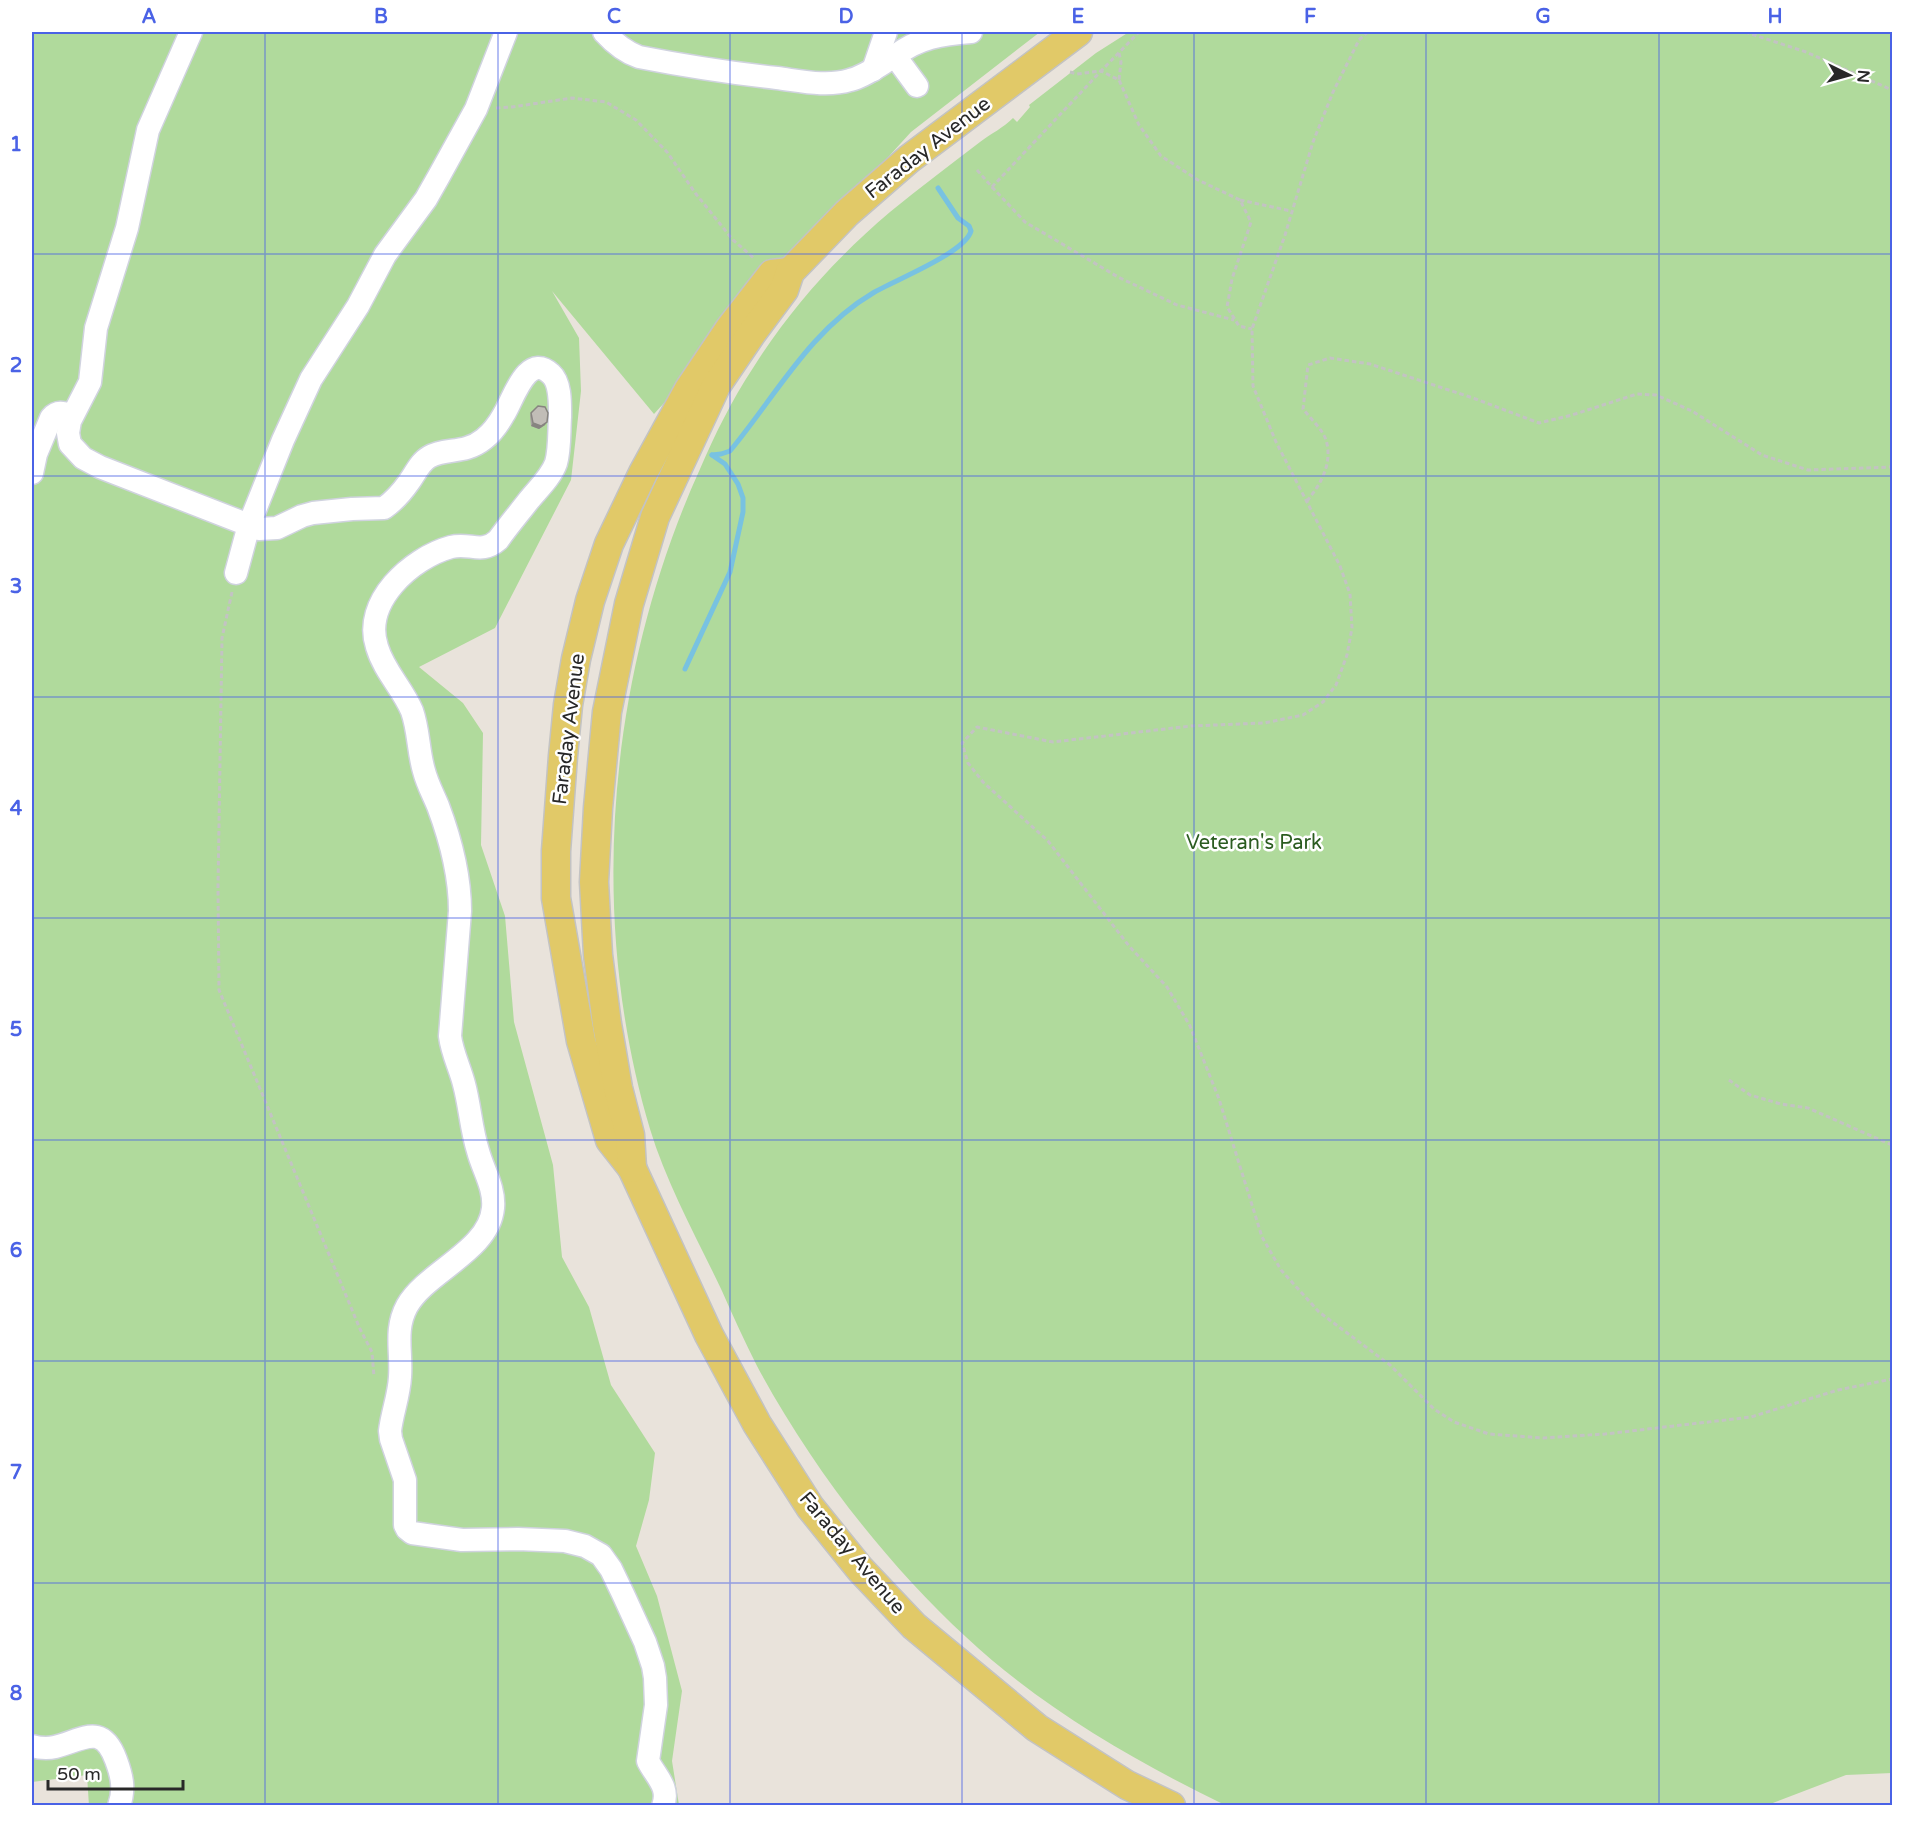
<svg xmlns="http://www.w3.org/2000/svg" width="1924" height="1837" viewBox="0 0 1924 1837" font-family="'Varela Round',sans-serif">
  <rect width="100%" height="100%" fill="#e9e3db"/>
  <g fill="#b0da9c">
    <path d="M32,32H1040L911,132L654,414L552,291L579,338L581,391L571,480L495,628L419,667L463,703L483,733L481,845L505,916L514,1022L553,1165L562,1257L589,1307L611,1385L655,1453L649,1500L636,1546L657,1596L682,1691L672,1761L679,1805L89,1806L87,1775L32,1782Z"/>
    <path d="M1129,32H1892V1773L1846,1775L1765,1806H1227C1134,1761 1042,1708 966,1637C883,1560 811,1466 757,1366C745,1342 733,1316 722,1291C697,1238 667,1185 650,1129C586,915 608,672 700,469C715,434 732,400 753,368C790,309 837,257 890,212C919,188 950,165 980,142C992,133 1003,128 1013,118L1017,122L1030,107L1029,105L1096,53Z"/>
  </g>
  <g fill="none" stroke-linecap="round" stroke-linejoin="round">
    <g stroke="#78c2e1" stroke-width="5">
      <path d="M712,455L721,454L730,451C775,397 810,330 873,293C895,280 965,253 971,231L969,226L958,218L938,188"/>
      <path d="M685,669L730,572L743,512V498L738,484L725,464L712,455"/>
    </g>
    <g stroke="#d0d3df" stroke-width="25">
      <g id="minor">
        <path d="M191,32L148,130L127,228L96,328L90,382L70,421L68,433L70,444L83,458L100,467L259,529L277,528L302,516L313,513L352,509L384,508C394,501 402,492 409,482C415,474 420,462 429,457C446,447 464,455 484,439C493,432 499,423 504,414C513,400 527,351 551,374C561,383 560,404 560,417C559,432 560,449 556,463C551,477 538,489 529,500C519,513 508,526 498,540C481,555 470,542 451,547C411,558 362,602 377,647C384,671 403,689 412,711C419,731 418,751 424,771C427,783 433,794 438,806C450,838 460,876 460,911L450,1036C452,1053 460,1068 464,1084C470,1106 471,1129 478,1151C483,1170 495,1188 493,1208C489,1251 427,1271 407,1306C394,1330 402,1352 400,1377C399,1396 392,1413 390,1431L391,1439L405,1480V1525L407,1529L412,1533L462,1540L518,1539L565,1541L585,1546L601,1555L611,1569L623,1594L645,1642L653,1666L655,1678L656,1705L648,1761C656,1777 670,1787 663,1806"/>
        <path d="M604,32C614,43 625,52 639,57C685,66 731,73 777,78C801,81 827,87 850,80C866,76 881,64 895,56L917,86"/>
        <path d="M895,56C918,38 942,34 971,32"/>
        <path d="M873,70L886,32"/>
        <path d="M32,473L36,454L51,418C58,410 64,413 72,416"/>
        <path d="M236,573L249,525L283,440L311,379L358,306L385,255L426,199L439,176L476,109L506,32"/>
        <path d="M32,1746C39,1748 47,1749 55,1747C83,1740 102,1722 116,1760C122,1776 125,1789 119,1806"/>
      </g>
    </g>
    <g stroke="#c3c3c3" stroke-width="31">
      <g id="major">
        <path d="M790,272L772,274L730,328L689,389L643,473L609,544L590,601L576,659L568,705L563,756L556,851V898L581,1041L610,1140L632,1168L709,1335L757,1424L810,1507L860,1569L914,1626L1037,1728L1127,1785L1171,1806"/>
        <path d="M632,1168L630,1135L618,1088L607,1024L598,955L594,882L598,808L607,712L629,604L655,517L716,386L752,333L784,290L790,272L847,213L909,159L1078,32"/>
      </g>
    </g>
    <g stroke="#c3c3c3" stroke-width="3" stroke-dasharray="4.5 3" stroke-linecap="butt">
      <path d="M1368,32L1359,40L1333,92L1313,142L1285,235L1252,329L1253,386L1276,442L1340,566L1350,594L1352,628L1347,655L1336,685L1323,702L1303,715L1264,723L1191,726L1053,742L977,727L962,743L968,763L983,782L1048,841L1129,946L1167,987L1190,1026L1219,1099L1262,1237L1281,1270L1319,1312L1390,1365L1434,1409L1454,1422L1489,1434L1543,1438L1605,1434L1751,1417L1838,1390L1892,1379"/>
      <path d="M1745,32L1806,52L1892,90"/>
      <path d="M1119,53L1121,62L1119,80"/>
      <path d="M1070,72L1077,74L1101,71L1139,32"/>
      <path d="M496,108L512,107L572,98L606,102L636,120L667,152L696,194L733,240L755,259"/>
      <path d="M977,170L992,187L1101,71L1119,80L1139,125L1161,156L1198,180L1240,200L1251,222L1232,279L1227,307L1239,326L1252,329"/>
      <path d="M992,187L1025,222L1118,277L1177,305L1234,320"/>
      <path d="M1240,200L1291,211"/>
      <path d="M1307,501C1321,484 1333,463 1326,440C1323,430 1310,418 1303,409L1308,365L1330,358L1370,364L1473,398L1539,423L1572,415L1637,394L1656,395L1692,411L1762,455L1808,470L1892,467"/>
      <path d="M232,592L222,638L218,887L219,990L360,1329L372,1352L374,1377"/>
      <path d="M1729,1080L1750,1095L1781,1104L1808,1108L1892,1145"/>
    </g>
    <use href="#minor" stroke="#fff" stroke-width="22"/>
    <use href="#major" stroke="#e1c968" stroke-width="28"/>
  </g>
  <path fill="#a6a39d" d="M531,413L545,425L539,429L531,426L530,416Z"/>
  <path fill="#878480" d="M547,422L545,425L539,429L531,426L533,423Z"/>
  <path fill="#c1bdb7" stroke="#878480" stroke-width="1.5" d="M538,406L545,407L548,413L547,422L541,426L533,423L531,413Z"/>
  <path fill="none" stroke="#4a62e6" stroke-width="1.5" stroke-opacity="0.55" d="M265,32V1806M498,32V1806M730,32V1806M962,32V1806M1194,32V1806M1426,32V1806M1659,32V1806M32,254H1892M32,476H1892M32,697H1892M32,918H1892M32,1140H1892M32,1361H1892M32,1583H1892"/>
  <g text-anchor="middle" dominant-baseline="central" stroke-width="5" stroke-linejoin="round" paint-order="stroke">
    <g font-size="20" fill="#282828" stroke="#fff">
      <text transform="translate(928 148) rotate(-38)">Faraday Avenue</text>
      <text transform="translate(569 729) rotate(-83)">Faraday Avenue</text>
      <text transform="translate(852 1553) rotate(50)">Faraday Avenue</text>
    </g>
    <g font-size="20" fill="#2b5c20" stroke="#fff">
      <text x="1254" y="843">Veteran's Park</text>
    </g>
  </g>
  <rect width="1924" height="1837" fill="none" stroke="#ffffff" stroke-width="66"/>
  <g transform="translate(1849 75) rotate(95)" stroke="#ffffff" stroke-width="4.5" paint-order="stroke">
  <path d="M0-4.5L10 22L0 15L-10 22Z" fill="#282828"/>
  <text y="-9" font-size="16" font-weight="bold" text-anchor="middle" fill="#282828">N</text>
  </g>
  <path d="M48 1780v9h135v-9" fill="none" stroke="#282828" stroke-width="3"/>
  <text x="57" y="1780" font-size="18" fill="#282828" stroke="#ffffff" stroke-width="4.5" paint-order="stroke">50 m</text>
  <rect x="33" y="33" width="1858" height="1771" fill="none" stroke="#4a62e6" stroke-width="2"/>
  <g font-size="20" text-anchor="middle" font-weight="bold" fill="#4a62e6">
    <text x="149" y="23">A</text>
    <text x="381" y="23">B</text>
    <text x="614" y="23">C</text>
    <text x="846" y="23">D</text>
    <text x="1078" y="23">E</text>
    <text x="1310" y="23">F</text>
    <text x="1543" y="23">G</text>
    <text x="1775" y="23">H</text>
    <text x="16" y="151">1</text>
    <text x="16" y="372">2</text>
    <text x="16" y="593">3</text>
    <text x="16" y="815">4</text>
    <text x="16" y="1036">5</text>
    <text x="16" y="1257">6</text>
    <text x="16" y="1479">7</text>
    <text x="16" y="1700">8</text>
  </g>
</svg>
